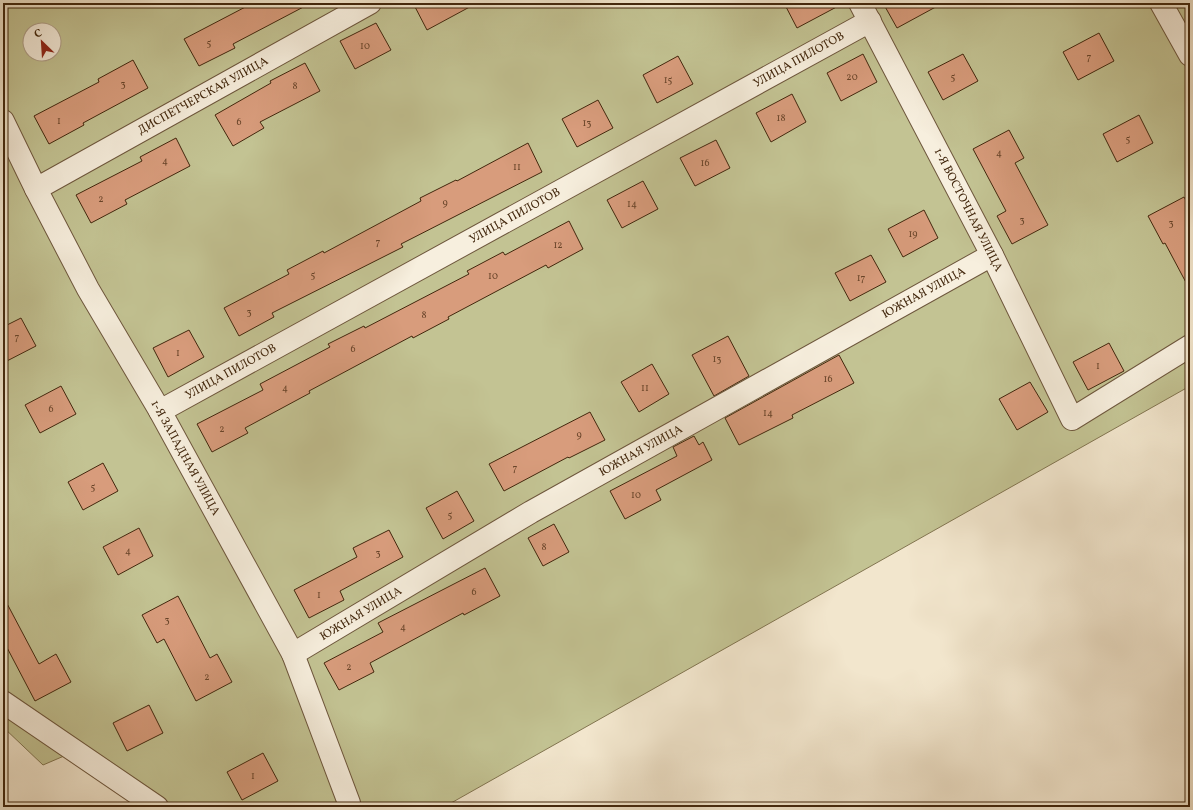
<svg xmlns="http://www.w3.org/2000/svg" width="1193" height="810" viewBox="0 0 1193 810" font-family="Vollkorn,serif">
  <rect width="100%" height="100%" fill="#f2e6cd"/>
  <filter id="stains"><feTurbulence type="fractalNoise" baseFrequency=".005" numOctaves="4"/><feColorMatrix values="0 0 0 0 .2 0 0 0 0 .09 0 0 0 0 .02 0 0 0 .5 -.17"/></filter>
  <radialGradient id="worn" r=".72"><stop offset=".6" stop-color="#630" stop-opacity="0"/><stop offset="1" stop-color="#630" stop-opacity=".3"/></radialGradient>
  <path fill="#c3c393" stroke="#827550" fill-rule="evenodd" d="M3,3H1190V386L444,807H160L78,750L43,765L3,727ZM30,30H54V54H30Z"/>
  <g fill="#d89c7c" stroke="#42270d">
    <path d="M253,3H311L233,44L235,48L199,66L184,39Z"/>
    <path d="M413,3H477L427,30Z"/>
    <path d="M784,3H844L797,28Z"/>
    <path d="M883,3H943L897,28Z"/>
    <path d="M376,23L391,50L355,69L340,41Z"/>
    <path d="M1099,33L1114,61L1078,80L1063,52Z"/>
    <path d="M863,54L877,82L841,101L827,73Z"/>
    <path d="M963,54L978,81L943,100L928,72Z"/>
    <path d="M678,56L693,84L657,103L643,75Z"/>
    <path d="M133,60L148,88L83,123L84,125L49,144L34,116L99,82L98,79Z"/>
    <path d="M305,63L320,91L260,122L264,128L233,146L215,115L271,83L270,81Z"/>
    <path d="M792,94L806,122L771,142L756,113Z"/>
    <path d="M598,100L613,128L577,147L562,119Z"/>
    <path d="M1139,115L1153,143L1117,162L1103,134Z"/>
    <path d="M1009,130L1024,158L1015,163L1048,225L1012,244L997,216L1006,211L973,149Z"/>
    <path d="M176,138L190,166L125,200L127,204L91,223L76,195L142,161L140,157Z"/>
    <path d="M716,140L730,168L695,186L680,158Z"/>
    <path d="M528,143L542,172L401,244L403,247L272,313L274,317L239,336L224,308L289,274L287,270L323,251L324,253L421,201L420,198L456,180L457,181Z"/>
    <path d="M643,181L658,209L622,228L607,200Z"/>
    <path d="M1184,197L1190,208V290L1165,243L1163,244L1148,216Z"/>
    <path d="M924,210L938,238L903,257L888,229Z"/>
    <path d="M569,221L583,249L548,268L546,265L448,317L449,319L413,338L412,336L309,391L310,393L245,428L248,433L212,452L197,424L263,390L260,384L330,347L328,344L364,326L365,328L469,274L467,271L503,252L505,255Z"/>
    <path d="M871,255L886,282L850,301L835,273Z"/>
    <path d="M21,318L36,346L3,363V327Z"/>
    <path d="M189,330L204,357L168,377L153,348Z"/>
    <path d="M728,336L749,376L714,396L692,355Z"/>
    <path d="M1109,343L1124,371L1088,390L1073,362Z"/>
    <path d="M839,355L854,383L792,415L793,418L739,445L725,418Z"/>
    <path d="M652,364L669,394L639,412L621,382Z"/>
    <path d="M1030,382L1048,412L1017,430L999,399Z"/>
    <path d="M61,386L76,414L40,433L25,405Z"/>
    <path d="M590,412L605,440L569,458L568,457L504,491L489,464Z"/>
    <path d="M694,436L699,445L703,442L712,460L656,490L661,500L625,519L610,491L677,456L673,447Z"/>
    <path d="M103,463L118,491L83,510L68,482Z"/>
    <path d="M457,491L474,521L443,539L426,508Z"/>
    <path d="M554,524L569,552L543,566L528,538Z"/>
    <path d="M139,528L153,556L118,575L103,547Z"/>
    <path d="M389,530L403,557L340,591L344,600L309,618L294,590L357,557L353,548Z"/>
    <path d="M485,568L500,596L464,615L463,613L370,663L374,672L339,690L324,663L383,632L378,623Z"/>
    <path d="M3,596L39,664L56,654L71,682L35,701L3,640Z"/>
    <path d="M178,596L210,658L217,654L232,682L196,701L164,639L157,643L142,615Z"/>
    <path d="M149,705L163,733L127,751L113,723Z"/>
    <path d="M263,753L278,781L242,800L227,772Z"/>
  </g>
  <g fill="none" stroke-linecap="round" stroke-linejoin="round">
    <g stroke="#6e573d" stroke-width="24">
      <g id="street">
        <path d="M860,3L992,255L1072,419L1190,346"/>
        <path d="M1161,3L1190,55"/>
        <path d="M3,121L36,189L88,289L160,411L293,654L349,803L348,807"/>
        <path d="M36,189L370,3"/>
        <path d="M160,411L870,21"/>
        <path d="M293,654L531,512L992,255"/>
        <path d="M3,702L157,807"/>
      </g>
    </g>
    <use href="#street" stroke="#f7efde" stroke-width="22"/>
  </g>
  <g text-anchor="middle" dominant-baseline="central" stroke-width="3" stroke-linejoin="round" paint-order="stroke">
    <g font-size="10" fill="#684429">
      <text x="209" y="43">5</text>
      <text x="365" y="46">10</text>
      <text x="1089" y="57">7</text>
      <text x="852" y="77">20</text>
      <text x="953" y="77">5</text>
      <text x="668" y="80">15</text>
      <text x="123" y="84">3</text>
      <text x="295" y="86">8</text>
      <text x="781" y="118">18</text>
      <text x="59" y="121">1</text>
      <text x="239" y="122">6</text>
      <text x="587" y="123">13</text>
      <text x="1128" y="139">5</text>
      <text x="999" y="153">4</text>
      <text x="165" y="161">4</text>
      <text x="705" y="163">16</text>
      <text x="517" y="167">11</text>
      <text x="101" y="199">2</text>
      <text x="445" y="203">9</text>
      <text x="632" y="204">14</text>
      <text x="1022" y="220">3</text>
      <text x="1171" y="223">3</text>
      <text x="913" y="234">19</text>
      <text x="378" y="242">7</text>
      <text x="558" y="245">12</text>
      <text x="313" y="275">5</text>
      <text x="493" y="276">10</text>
      <text x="861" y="278">17</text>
      <text x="249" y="312">3</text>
      <text x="424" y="315">8</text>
      <text x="17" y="337">7</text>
      <text x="353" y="349">6</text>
      <text x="178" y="353">1</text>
      <text x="717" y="359">13</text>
      <text x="1098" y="366">1</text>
      <text x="828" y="379">16</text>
      <text x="285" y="388">4</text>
      <text x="645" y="388">11</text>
      <text x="51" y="409">6</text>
      <text x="768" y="413">14</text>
      <text x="222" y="429">2</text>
      <text x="579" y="435">9</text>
      <text x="515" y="468">7</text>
      <text x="93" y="487">5</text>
      <text x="636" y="495">10</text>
      <text x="450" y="515">5</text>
      <text x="544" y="547">8</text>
      <text x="128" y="551">4</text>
      <text x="378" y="553">3</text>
      <text x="474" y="592">6</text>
      <text x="319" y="595">1</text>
      <text x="167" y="620">3</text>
      <text x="403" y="627">4</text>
      <text x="349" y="667">2</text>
      <text x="207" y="677">2</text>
      <text x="253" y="776">1</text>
    </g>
    <g font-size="12" fill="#42270d" stroke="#f7efde">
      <text transform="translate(799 60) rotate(-29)">УЛИЦА ПИЛОТОВ</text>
      <text transform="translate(203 96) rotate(-29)">ДИСПЕТЧЕРСКАЯ УЛИЦА</text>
      <text transform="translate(968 210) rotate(63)">1-Я ВОСТОЧНАЯ УЛИЦА</text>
      <text transform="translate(515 216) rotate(-29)">УЛИЦА ПИЛОТОВ</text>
      <text transform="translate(924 293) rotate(-29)">ЮЖНАЯ УЛИЦА</text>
      <text transform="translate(231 372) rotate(-29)">УЛИЦА ПИЛОТОВ</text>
      <text transform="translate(641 451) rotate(-29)">ЮЖНАЯ УЛИЦА</text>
      <text transform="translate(185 458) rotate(61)">1-Я ЗАПАДНАЯ УЛИЦА</text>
      <text transform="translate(361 614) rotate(-31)">ЮЖНАЯ УЛИЦА</text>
    </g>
  </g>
  <rect width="1193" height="810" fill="none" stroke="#f2e6cd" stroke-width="16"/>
  <rect x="4" y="4" width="1185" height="802" fill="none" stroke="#42270d" stroke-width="2"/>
  <rect x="8" y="8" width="1177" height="794" fill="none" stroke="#42270d"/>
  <g transform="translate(42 42) rotate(335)"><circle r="19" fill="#f7efde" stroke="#af9f8a"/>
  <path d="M0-3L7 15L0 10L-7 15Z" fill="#8f2418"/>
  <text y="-6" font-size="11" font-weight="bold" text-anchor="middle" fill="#42270d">С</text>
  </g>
  <rect width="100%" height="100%" filter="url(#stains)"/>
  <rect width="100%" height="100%" fill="url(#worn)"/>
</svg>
